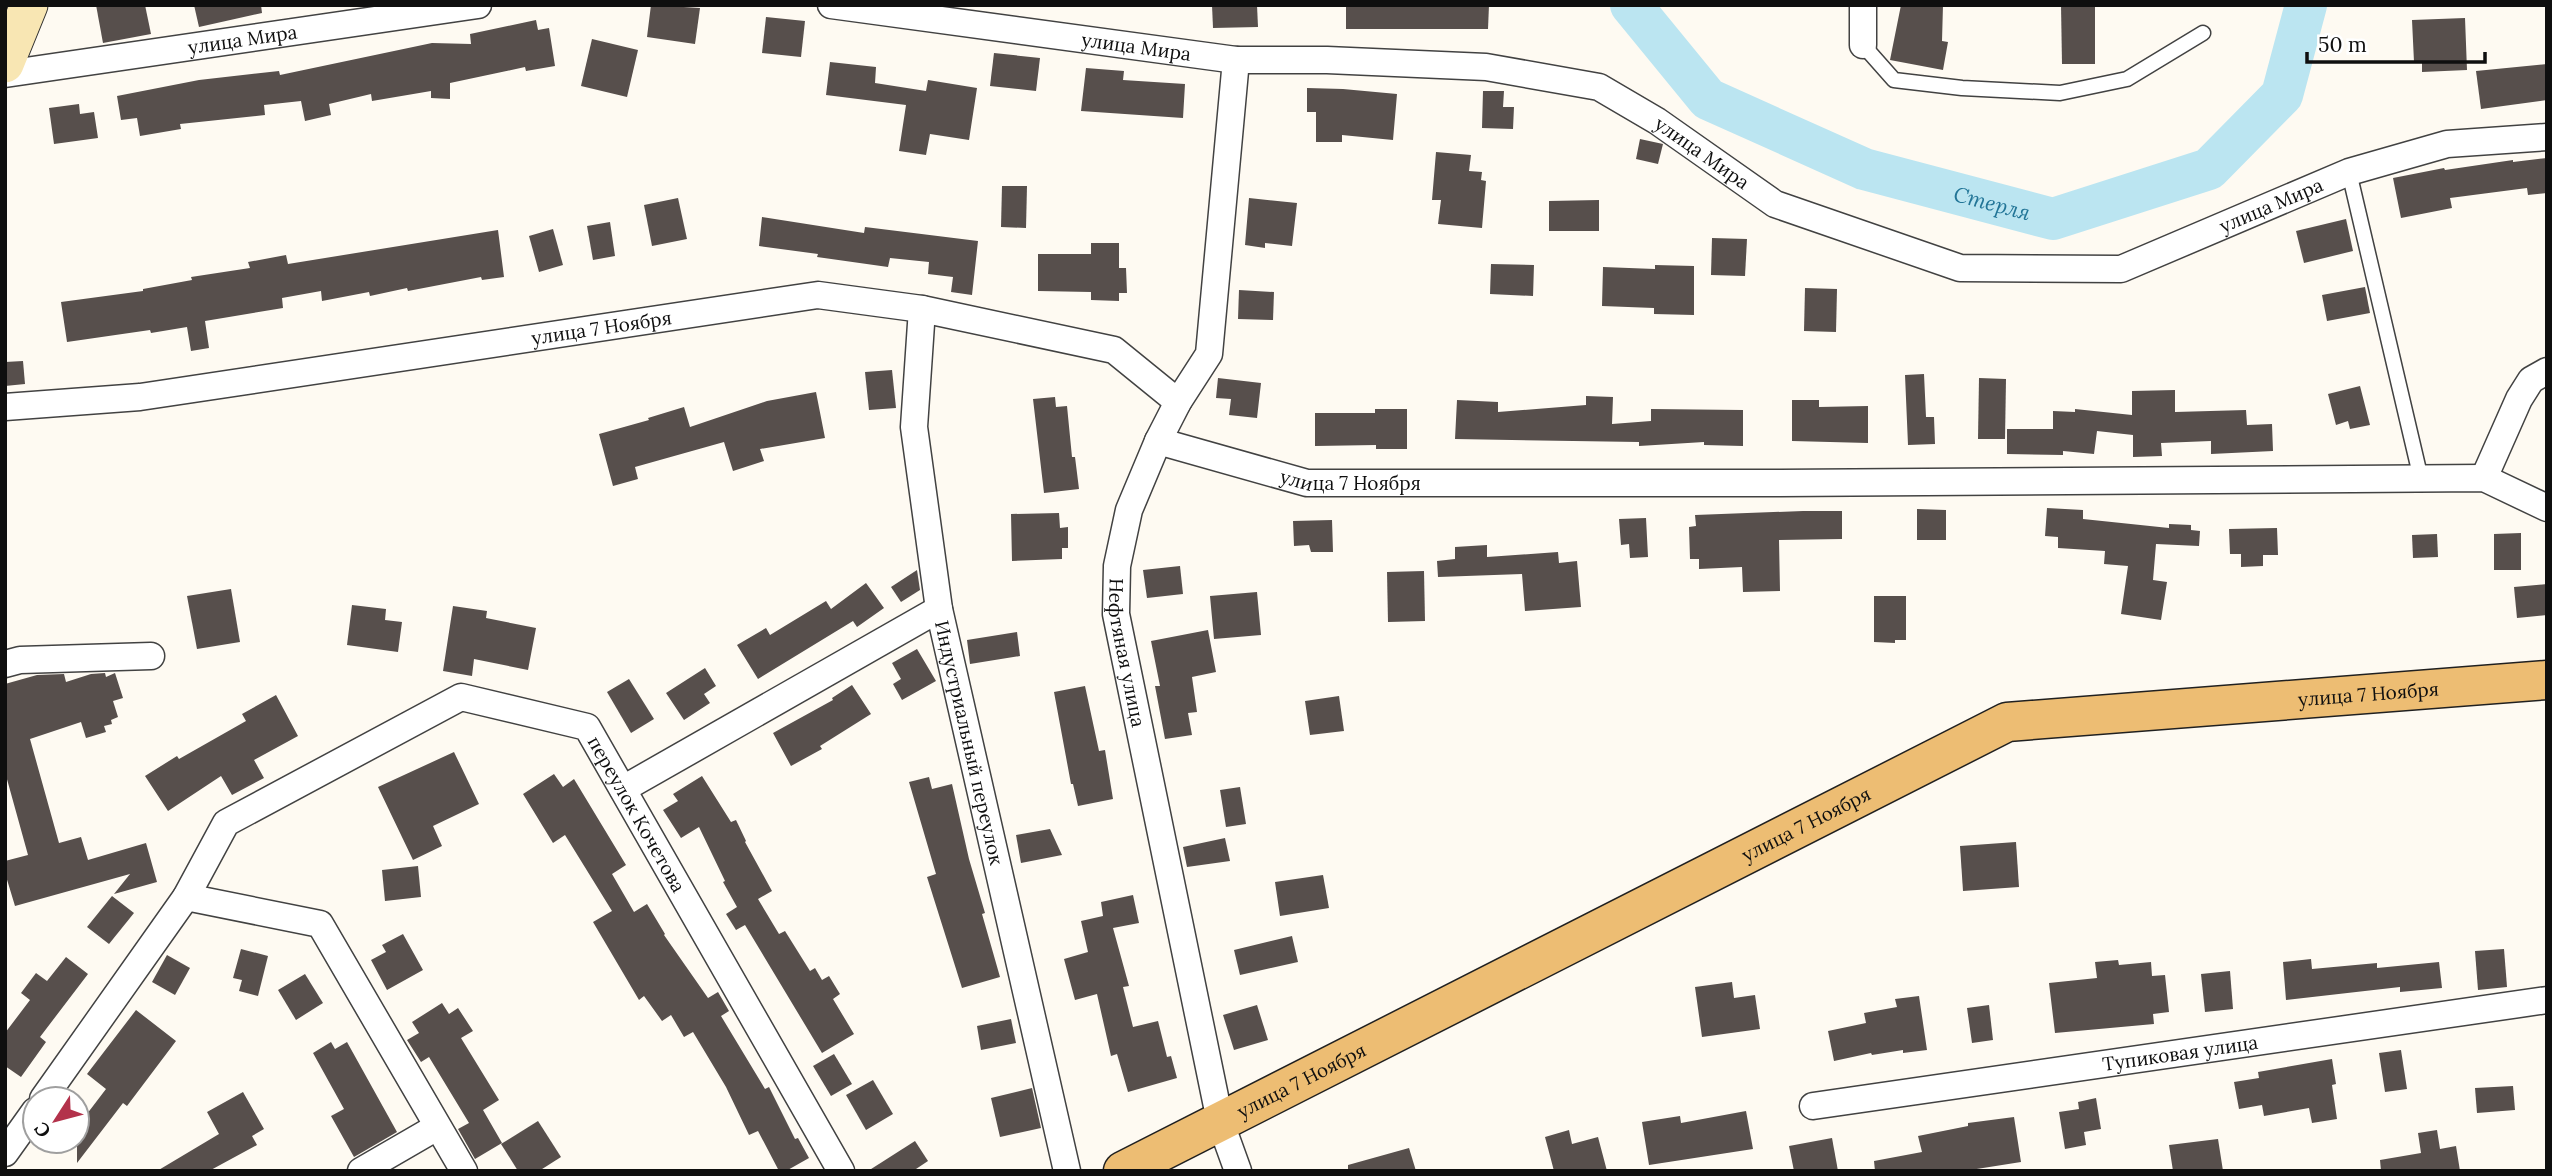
<svg xmlns="http://www.w3.org/2000/svg" width="2552" height="1176" viewBox="0 0 2552 1176" font-family="Lora,serif">
  <rect width="100%" height="100%" fill="#fefaf2"/>
  <g fill="none" stroke-linecap="round" stroke-linejoin="round">
    <path stroke="#bbe5f1" stroke-width="42" id="s1" d="M1631,5L1708,99L1864,169L2053,219L2209,169L2282,95L2306,5"/>
  </g>
  <g fill="#574f4c">
    <path d="M96,5H145L151,34L103,43Z"/>
    <path d="M194,5H261L262,13L199,27Z"/>
    <path d="M651,5L700,8L695,44L647,37Z"/>
    <path d="M1212,5H1257L1258,27L1213,28Z"/>
    <path d="M1346,5H1489L1488,29H1346Z"/>
    <path d="M1901,5H1943L1942,41L1948,42L1943,70L1890,60Z"/>
    <path d="M2061,5H2095V64H2062Z"/>
    <path d="M766,17L805,21L801,57L762,53Z"/>
    <path d="M2465,18L2467,70L2422,72V61L2414,62L2412,20Z"/>
    <path d="M536,20L538,30L549,28L555,66L526,71L525,67L450,83V99L431,98V91L372,101L371,94L329,104L331,115L305,121L301,101L264,105L265,115L180,124L181,129L140,136L137,118L121,120L117,96L199,80L279,71L280,75L432,43L471,44L470,34Z"/>
    <path d="M592,39L638,50L627,97L581,86Z"/>
    <path d="M994,53L1040,58L1036,91L990,86Z"/>
    <path d="M830,62L876,67L875,83L926,91L928,80L977,88L969,140L930,134L926,155L899,151L906,105L826,95Z"/>
    <path d="M2547,64V100L2481,109L2476,71Z"/>
    <path d="M1086,68L1124,71L1123,80L1185,84L1183,118L1081,111Z"/>
    <path d="M1307,88L1343,89L1397,94L1393,140L1342,135V142H1316V112H1307Z"/>
    <path d="M1483,91H1504L1503,107H1514L1513,129L1482,128Z"/>
    <path d="M79,104L80,114L94,112L98,138L54,144L49,108Z"/>
    <path d="M1640,139L1663,144L1658,164L1636,159Z"/>
    <path d="M1436,152L1471,155L1469,171L1482,172L1481,180L1486,181L1482,228L1438,224L1441,200H1432Z"/>
    <path d="M2547,158V193L2528,195L2527,188L2450,198L2452,208L2401,218L2393,178L2444,168L2445,170L2513,160V162Z"/>
    <path d="M1002,186H1027L1026,228L1001,227Z"/>
    <path d="M678,198L687,239L652,246L644,205Z"/>
    <path d="M1249,198L1297,203L1292,246L1265,243V248L1245,245Z"/>
    <path d="M1599,200V231H1549V201Z"/>
    <path d="M762,217L864,233L865,227L978,241L972,295L951,292L953,277L928,274L929,262L890,258L888,267L817,257L818,254L759,246Z"/>
    <path d="M2346,219L2353,251L2304,263L2296,231Z"/>
    <path d="M610,222L615,256L593,260L587,226Z"/>
    <path d="M553,229L563,265L539,272L529,236Z"/>
    <path d="M498,230L504,277L482,280L481,277L408,291L407,288L370,296L369,292L322,301L321,291L282,298L283,308L205,321L209,348L191,351L187,327L151,333L150,330L67,342L61,302L143,291V289L192,280L191,277L250,268L248,262L286,255L288,264Z"/>
    <path d="M1712,238L1747,239L1745,276L1711,275Z"/>
    <path d="M1091,243H1119V268H1126L1127,293H1119V301L1091,300V292L1038,291V254H1091Z"/>
    <path d="M1491,264L1534,265L1533,296L1490,294Z"/>
    <path d="M1655,265L1694,266V315L1654,314V308L1602,306L1603,267L1655,269Z"/>
    <path d="M2365,287L2370,313L2327,321L2322,295Z"/>
    <path d="M1805,288L1837,289L1836,332L1804,331Z"/>
    <path d="M1239,290L1274,292L1273,320L1238,319Z"/>
    <path d="M23,361L25,384L5,386V362Z"/>
    <path d="M892,370L896,408L869,410L865,372Z"/>
    <path d="M1924,374L1926,417H1934L1935,444L1908,445L1905,375Z"/>
    <path d="M1218,378L1261,383L1257,418L1229,415L1231,399L1216,398Z"/>
    <path d="M1979,378L2006,379L2005,439H1978Z"/>
    <path d="M2360,386L2370,425L2350,429L2348,421L2336,425L2328,394Z"/>
    <path d="M2175,390V412L2246,410L2247,425L2272,424L2273,451L2211,454V441L2161,443L2162,456L2133,457V435L2097,431L2094,454L2063,451V455L2007,454V429H2053V411L2075,412V409L2132,415V391Z"/>
    <path d="M816,392L825,438L760,449L764,461L733,471L724,442L635,467L638,479L613,486L599,434L649,420L648,418L684,407L690,427L767,401Z"/>
    <path d="M1586,396L1613,397L1612,424L1651,421V409L1743,410V446L1704,445V442L1639,446V442L1455,439L1457,400L1498,402V412L1586,405Z"/>
    <path d="M1055,397L1056,407L1067,406L1072,457H1075L1079,489L1044,493L1033,399Z"/>
    <path d="M1792,400H1819V407L1868,406V443L1792,441Z"/>
    <path d="M1375,409H1407V449H1376V445L1315,446V413H1375Z"/>
    <path d="M2047,508L2083,510V519L2169,528V524L2191,525V530L2200,531L2199,546L2156,544L2153,580L2167,582L2161,620L2121,614L2128,566L2104,564L2105,551L2058,548V537L2045,536Z"/>
    <path d="M1917,509L1946,510V540H1917Z"/>
    <path d="M1803,511H1842V539L1779,540L1780,591L1743,592L1742,567L1699,569V559H1690L1689,527L1696,526L1695,515Z"/>
    <path d="M1059,513L1060,528L1068,527V548H1062V559L1012,561L1011,514Z"/>
    <path d="M1646,518L1648,557L1630,558L1629,544L1621,545L1619,519Z"/>
    <path d="M1332,520L1333,552H1311L1309,545L1294,546L1293,521Z"/>
    <path d="M2277,528L2278,555H2263V566L2241,567V554H2230L2229,529Z"/>
    <path d="M2521,533V570H2494V534Z"/>
    <path d="M2437,534L2438,557L2413,558L2412,535Z"/>
    <path d="M1487,545V557L1558,552L1559,563L1577,561L1581,607L1525,611L1522,574L1438,577L1437,561L1455,559V547Z"/>
    <path d="M1180,566L1183,594L1147,598L1143,570Z"/>
    <path d="M917,570L920,590L901,602L891,587Z"/>
    <path d="M1424,571L1425,621L1388,622L1387,572Z"/>
    <path d="M866,583L884,608L857,627L853,621L758,679L737,645L766,628L770,635L826,601L831,609Z"/>
    <path d="M2547,584V615L2517,618L2514,587Z"/>
    <path d="M231,589L240,642L197,649L187,596Z"/>
    <path d="M1257,592L1261,635L1214,639L1210,596Z"/>
    <path d="M1874,596H1906V640H1895V643L1874,642Z"/>
    <path d="M352,605L386,609L385,620L402,622L398,652L347,645Z"/>
    <path d="M453,606L487,611L486,618L536,628L528,670L474,659L472,676L443,671Z"/>
    <path d="M1208,630L1216,672L1192,677L1197,712L1188,713L1192,735L1165,739L1155,686H1160L1151,641Z"/>
    <path d="M1017,632L1020,656L970,664L967,640Z"/>
    <path d="M917,649L936,681L902,700L893,684L901,679L892,663Z"/>
    <path d="M705,668L716,686L704,694L710,703L684,720L666,693Z"/>
    <path d="M105,673L106,677L115,673L123,698L113,701L118,717L111,720L112,724L104,726L106,732L86,738L81,722L30,739L59,843L81,837L88,860L146,843L157,882L114,894L130,874L15,906L5,873V861L28,855L5,772V684L37,675L64,674L66,682L91,674Z"/>
    <path d="M629,679L654,719L631,733L607,692Z"/>
    <path d="M852,685L871,714L820,746L822,749L791,766L773,733L833,700L832,698Z"/>
    <path d="M1085,686L1099,751L1105,750L1113,799L1078,806L1073,784H1071L1054,692Z"/>
    <path d="M276,695L298,736L254,760L264,778L232,795L221,776L168,811L145,776L177,756L179,759L246,721L242,714Z"/>
    <path d="M1339,696L1344,731L1310,735L1305,701Z"/>
    <path d="M454,752L479,804L433,826L442,846L413,860L378,787Z"/>
    <path d="M554,774L563,787L574,779L626,865L612,874L634,912L647,904L665,934L664,935L708,998L718,992L729,1011L721,1016L765,1089L769,1087L795,1139L798,1138L809,1158L786,1171H779L758,1131L749,1135L726,1087L693,1032L684,1037L671,1015L662,1021L644,996L639,1000L593,922L612,911L565,835L553,843L523,794Z"/>
    <path d="M702,776L731,822L736,820L746,841L745,842L772,891L758,899L779,934L785,931L810,971L815,968L822,980L829,976L840,994L833,999L854,1034L822,1053L745,925L736,930L726,914L737,907L723,882L725,881L699,827L681,838L663,810L678,801L673,794Z"/>
    <path d="M929,777L932,789L952,784L969,859L985,913L982,914L1000,977L962,988L927,877L936,874L909,782Z"/>
    <path d="M1240,787L1246,824L1226,827L1220,790Z"/>
    <path d="M1050,829L1062,855L1021,863L1016,835Z"/>
    <path d="M1225,838L1230,861L1187,867L1183,847Z"/>
    <path d="M2016,842L2019,887L1963,891L1960,846Z"/>
    <path d="M418,866L421,897L385,901L382,870Z"/>
    <path d="M1323,875L1329,908L1280,916L1275,882Z"/>
    <path d="M1133,895L1139,923L1113,928L1129,986L1123,987L1133,1027L1158,1021L1167,1057L1171,1056L1177,1078L1128,1092L1117,1054L1111,1056L1097,994L1075,1000L1064,959L1088,952L1081,921L1103,916L1101,902Z"/>
    <path d="M112,896L134,913L109,944L87,927Z"/>
    <path d="M403,934L423,970L387,990L371,960L386,952L382,945Z"/>
    <path d="M1292,936L1298,962L1240,975L1234,950Z"/>
    <path d="M241,949L268,956L258,996L239,991L242,980L233,978Z"/>
    <path d="M2504,949L2507,987L2478,990L2475,951Z"/>
    <path d="M167,955L190,968L175,995L152,982Z"/>
    <path d="M66,957L88,974L40,1037L46,1042L21,1077L5,1066V1033L30,1000L21,993L36,973L47,981Z"/>
    <path d="M2311,959L2312,969L2377,963V968L2439,962L2442,988L2400,992V987L2286,1000L2283,962Z"/>
    <path d="M2118,960L2119,965L2151,962L2152,976L2165,975L2169,1012L2153,1014L2154,1024L2055,1033L2049,983L2097,978L2095,962Z"/>
    <path d="M2230,971L2233,1009L2205,1012L2201,974Z"/>
    <path d="M305,974L323,1003L296,1020L278,990Z"/>
    <path d="M1732,982L1734,998L1755,995L1760,1029L1702,1037L1695,987Z"/>
    <path d="M1919,996L1927,1050L1903,1053V1050L1872,1055L1871,1053L1834,1061L1828,1031L1866,1023L1864,1013L1897,1007L1895,999Z"/>
    <path d="M442,1003L449,1014L458,1008L473,1031L461,1038L499,1100L483,1110L502,1143L475,1159L458,1129L469,1123L429,1057L421,1062L407,1040L419,1033L412,1022Z"/>
    <path d="M1257,1005L1268,1040L1234,1050L1223,1015Z"/>
    <path d="M1989,1005L1993,1040L1972,1043L1967,1008Z"/>
    <path d="M136,1010L176,1041L127,1106L123,1103L77,1163V1127L106,1089L87,1074Z"/>
    <path d="M1011,1019L1016,1043L981,1050L977,1026Z"/>
    <path d="M331,1042L335,1049L347,1042L397,1132L354,1157L331,1116L344,1109L313,1053Z"/>
    <path d="M2401,1050L2407,1089L2385,1092L2379,1053Z"/>
    <path d="M834,1054L852,1084L831,1096L813,1066Z"/>
    <path d="M2332,1059L2336,1084L2332,1085L2337,1119L2312,1123L2309,1108L2264,1116L2262,1105L2239,1109L2234,1082L2259,1078L2258,1072Z"/>
    <path d="M873,1080L893,1114L866,1130L846,1095Z"/>
    <path d="M2513,1086L2515,1110L2477,1113L2475,1088Z"/>
    <path d="M1032,1088L1041,1128L1000,1137L991,1098Z"/>
    <path d="M243,1092L264,1129L252,1136L257,1145L209,1171H157L219,1134L207,1112Z"/>
    <path d="M2096,1098L2101,1129L2084,1132L2086,1145L2065,1149L2059,1112L2079,1109L2078,1102Z"/>
    <path d="M1746,1111L1753,1149L1649,1165L1642,1122L1680,1116L1681,1123Z"/>
    <path d="M2014,1117L2021,1162L1964,1171H1875L1874,1161L1922,1152L1918,1136L1968,1126V1123Z"/>
    <path d="M538,1121L561,1157L539,1171H518L501,1144Z"/>
    <path d="M1569,1130L1572,1144L1598,1137L1607,1171H1554L1545,1137Z"/>
    <path d="M2437,1130L2440,1149L2456,1146L2460,1171H2381L2380,1160L2421,1153L2418,1133Z"/>
    <path d="M1832,1138L1838,1171H1794L1789,1146Z"/>
    <path d="M2218,1139L2223,1171H2173L2169,1145Z"/>
    <path d="M915,1141L928,1161L913,1171H868Z"/>
    <path d="M1409,1148L1416,1171H1348V1165Z"/>
  </g>
  <g fill="none" stroke-linecap="round" stroke-linejoin="round">
    <g stroke="#424242" stroke-width="17">
      <g id="lane">
        <path d="M1863,45L1894,80L1962,88L2060,93L2127,79L2203,33"/>
        <path d="M2349,172L2421,479"/>
      </g>
    </g>
    <g stroke="#424242" stroke-width="29">
      <g id="street">
        <path id="s2" d="M831,5L1236,60H1327L1486,67L1599,87L1657,121L1775,204L1960,268L2121,269L2349,172L2447,144L2547,137"/>
        <path d="M1863,45V5"/>
        <path id="s3" d="M1236,60L1209,354L1178,402L1158,441L1129,510L1117,566L1116,614L1220,1121L1238,1171"/>
        <path id="s4" d="M5,74L478,5"/>
        <path id="s5" d="M922,309L914,427L939,609L1067,1171"/>
        <path id="s6" d="M5,407L140,397L818,295L922,309L1114,350L1178,402"/>
        <path id="s7" d="M1158,441L1307,483H1780L2484,478L2547,508"/>
        <path d="M2484,478L2519,399L2531,380L2547,371"/>
        <path d="M5,664L20,660L151,656"/>
        <path d="M623,789L939,609"/>
        <path d="M186,897L320,924L464,1171"/>
        <path id="s8" d="M43,1099L186,897L226,823L461,697L587,727L841,1171"/>
        <path id="s9" d="M1813,1106L2547,1000"/>
        <path d="M5,1153L35,1111"/>
        <path d="M361,1171L437,1127"/>
      </g>
    </g>
    <g stroke="#313131" stroke-width="39">
      <path id="secondary" d="M5,64L29,5"/>
    </g>
    <g stroke="#202020" stroke-width="41">
      <g id="primary">
        <path id="s10" d="M1123,1171L2007,722L2547,680"/>
      </g>
    </g>
    <use href="#lane" stroke="#fff" stroke-width="14"/>
    <use href="#street" stroke="#fff" stroke-width="26"/>
    <use href="#secondary" stroke="#f8e6b3" stroke-width="37"/>
    <use href="#primary" stroke="#edbd73" stroke-width="38"/>
  </g>
  <g text-anchor="middle" dominant-baseline="central" stroke-width="7" stroke-linejoin="round" paint-order="stroke">
    <g font-size="19" fill="#0f0f0f" stroke="#fff">
      <text stroke="none"><textPath href="#s4" startOffset="240">улица Мира</textPath></text>
      <text stroke="none"><textPath href="#s2" startOffset="308">улица Мира</textPath></text>
      <text stroke="none"><textPath href="#s2" startOffset="896">улица Мира</textPath></text>
      <text stroke="none"><textPath href="#s2" startOffset="1505">улица Мира</textPath></text>
      <text stroke="none"><textPath href="#s6" startOffset="602">улица 7 Ноября</textPath></text>
      <text stroke="none"><textPath href="#s7" startOffset="198">улица 7 Ноября</textPath></text>
      <text stroke="none"><textPath href="#s3" startOffset="616">Нефтяная улица</textPath></text>
      <text stroke="none"><textPath href="#s10" startOffset="1354">улица 7 Ноября</textPath></text>
      <text stroke="none"><textPath href="#s5" startOffset="439">Индустриальный переулок</textPath></text>
      <text stroke="none"><textPath href="#s8" startOffset="828">переулок Кочетова</textPath></text>
      <text stroke="none"><textPath href="#s10" startOffset="766">улица 7 Ноября</textPath></text>
      <text stroke="none"><textPath href="#s9" startOffset="371">Тупиковая улица</textPath></text>
      <text stroke="none"><textPath href="#s10" startOffset="200">улица 7 Ноября</textPath></text>
    </g>
    <g font-size="21" font-style="italic" fill="#227597" stroke="#fff">
      <text stroke="none"><textPath href="#s1" startOffset="425">Стерля</textPath></text>
    </g>
  </g>
  <rect width="2552" height="1176" fill="none" stroke="#0f0f0f" stroke-width="14"/>
  <g transform="translate(56 1120) rotate(234)"><circle r="33" fill="#ffffff" stroke="#9f9f9f" stroke-width="2"/>
  <path d="M0-5L12 26L0 18L-12 26Z" fill="#b3324b"/>
  <text y="-10" font-size="19" font-weight="bold" text-anchor="middle" fill="#0f0f0f">С</text>
  </g>
  <path d="M2307 52v10h178v-10" fill="none" stroke="#0f0f0f" stroke-width="3.5"/>
  <text x="2318" y="52" font-size="21" fill="#0f0f0f" stroke="#ffffff" stroke-width="5" paint-order="stroke">50 m</text>
</svg>
